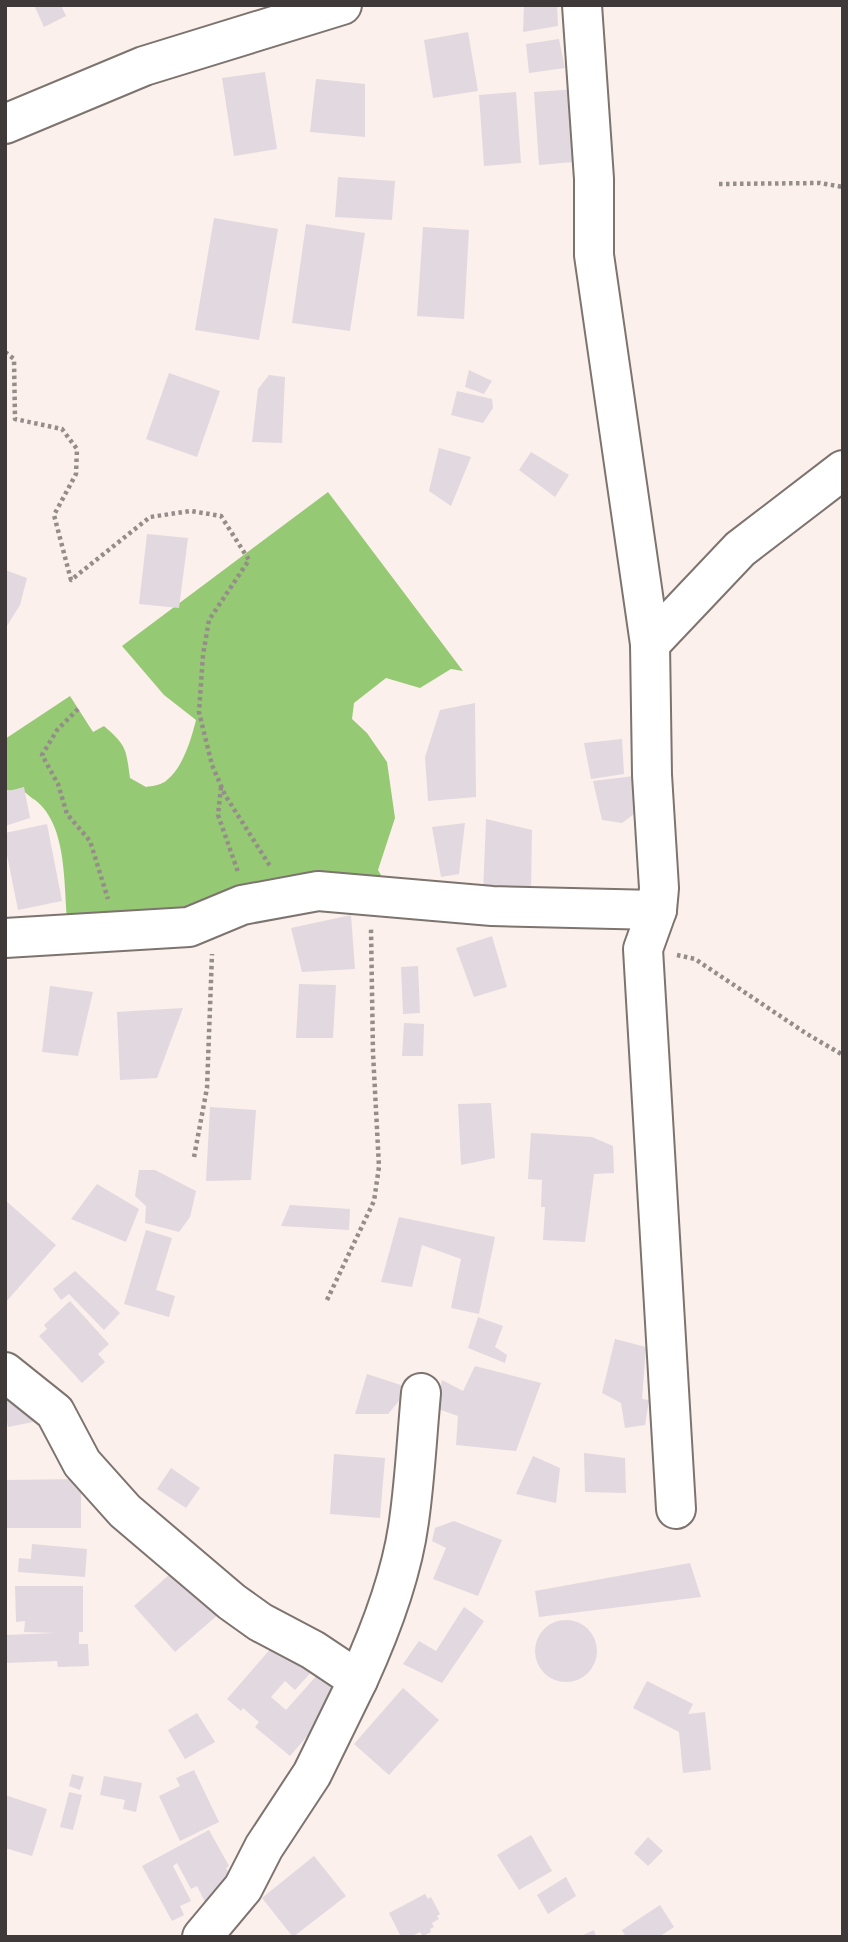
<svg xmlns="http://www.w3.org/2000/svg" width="848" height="1942" viewBox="0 0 848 1942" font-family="Montserrat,sans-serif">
  <rect width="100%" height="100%" fill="#fcf0ec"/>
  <path fill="#96c974" d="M328,492L463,671L451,669L420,688L386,678L354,703L352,719L367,733L387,762L395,818L378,870L395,899L68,928C63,889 69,826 35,800C31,798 26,792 22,791C17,790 10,791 5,790V739L70,696L93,732L104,726C127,746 126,749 130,778L146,787C152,786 162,785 167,780C183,767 191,740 196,720L164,695L122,646Z"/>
  <g fill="#e2d8df">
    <path d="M34,5H61L66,16L44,27Z"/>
    <path d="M524,5H557L558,26L523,32Z"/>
    <path d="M468,32L478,91L433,98L424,40Z"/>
    <path d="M559,39L565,68L529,73L526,44Z"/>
    <path d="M265,72L277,149L234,156L222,78Z"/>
    <path d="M316,79L365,84V137L310,132Z"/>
    <path d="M579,89L584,161L539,165L534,92Z"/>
    <path d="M516,92L521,163L484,166L479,95Z"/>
    <path d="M338,177L395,181L392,220L335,217Z"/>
    <path d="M214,218L278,229L259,340L195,330Z"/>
    <path d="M306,224L365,233L350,331L292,323Z"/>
    <path d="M423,227L469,230L464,319L417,316Z"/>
    <path d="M469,370L492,381L484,394L465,387Z"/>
    <path d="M169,373L220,391L197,457L146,439Z"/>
    <path d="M269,375L285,377L282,443L252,442L258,389Z"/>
    <path d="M457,391L492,399L493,408L483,423L451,415Z"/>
    <path d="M439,448L471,457L451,506L429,491Z"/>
    <path d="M531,452L569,475L555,497L519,470Z"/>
    <path d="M147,534L188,538L179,608L139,604Z"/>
    <path d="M5,570L27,578L20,605L5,629Z"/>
    <path d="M475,703L476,797L428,801L425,757L440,710Z"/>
    <path d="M622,739L624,774L591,779L584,743Z"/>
    <path d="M634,776L638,811L622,823L602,820L593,781Z"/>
    <path d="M24,787L30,818L5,826V792Z"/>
    <path d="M486,819L532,830L531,893L483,894Z"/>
    <path d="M465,823L459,874L441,877L432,827Z"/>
    <path d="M47,824L62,901L18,910L5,845V833Z"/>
    <path d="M351,915L355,969L302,972L291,928Z"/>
    <path d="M492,936L507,987L474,997L456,948Z"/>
    <path d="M418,966L420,1013L403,1014L401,967Z"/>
    <path d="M299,984L336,985L333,1038H296Z"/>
    <path d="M50,986L93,992L78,1056L42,1052Z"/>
    <path d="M183,1008L157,1078L120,1080L117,1012Z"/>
    <path d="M404,1023L424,1024L423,1056H402Z"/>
    <path d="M491,1103L495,1158L461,1165L458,1104Z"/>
    <path d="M210,1107L256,1110L251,1180L206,1181Z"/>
    <path d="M531,1133L592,1137L613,1146L614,1173L594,1174L585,1242L543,1240L545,1207H541L542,1180L528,1179Z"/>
    <path d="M139,1170H155L196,1191L190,1217L179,1232L145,1223L146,1206L135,1196Z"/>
    <path d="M97,1184L139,1209L126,1242L71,1219Z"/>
    <path d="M5,1200L56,1245L5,1303L7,1227Z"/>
    <path d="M290,1205L350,1209L349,1230L281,1226Z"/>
    <path d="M399,1217L495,1237L479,1314L451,1308L461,1259L422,1245L412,1287L381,1282Z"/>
    <path d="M146,1230L172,1238L156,1290L175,1296L169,1317L124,1304Z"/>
    <path d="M75,1271L120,1313L104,1330L69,1294L61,1300L53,1289Z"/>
    <path d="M70,1301L109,1344L98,1354L105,1362L82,1383L39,1336L47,1329L44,1325Z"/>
    <path d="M478,1317L503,1326L495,1347L507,1355L505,1363L468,1348Z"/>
    <path d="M615,1339L646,1347L642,1399L649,1400L645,1425L625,1428L621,1403L602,1393Z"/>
    <path d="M475,1366L541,1383L516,1451L456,1445L458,1416L435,1408L442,1380L463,1391Z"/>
    <path d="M367,1374L410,1388L388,1414H355Z"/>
    <path d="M27,1392L33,1422L8,1427L7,1422L5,1423V1396Z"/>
    <path d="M584,1453L625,1458L626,1493L585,1492Z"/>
    <path d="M334,1454L385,1458L380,1518L330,1514Z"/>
    <path d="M533,1456L560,1468L556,1503L516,1494Z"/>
    <path d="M171,1468L200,1488L186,1508L157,1489Z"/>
    <path d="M81,1479V1528H5V1480Z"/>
    <path d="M454,1521L502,1540L478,1596L433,1579L446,1548L432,1541L435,1528Z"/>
    <path d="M32,1544L87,1549L85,1577L18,1572L19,1558L31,1559Z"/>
    <path d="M690,1563L701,1597L539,1617L535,1591Z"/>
    <path d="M178,1567L220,1613L175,1652L134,1606Z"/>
    <path d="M15,1586H83V1632H79V1644H88L89,1666L58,1667L57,1661L6,1663L5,1635L56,1633L24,1632L25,1621L16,1622Z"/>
    <path d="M464,1607L484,1621L442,1683L403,1664L419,1641L436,1651Z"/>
    <circle cx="566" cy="1651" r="31"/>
    <path d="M279,1639L314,1669L295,1690L285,1681L271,1697L286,1710L318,1674L343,1695L290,1756L255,1727L259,1722L243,1708L241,1711L227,1699Z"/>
    <path d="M647,1681L693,1704L688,1714L705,1712L711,1770L683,1773L679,1732L633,1708Z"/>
    <path d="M403,1688L439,1720L389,1775L354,1744Z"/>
    <path d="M197,1713L215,1742L185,1759L168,1730Z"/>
    <path d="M194,1770L219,1822L180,1841L159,1796L180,1786L176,1778Z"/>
    <path d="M72,1774L84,1777L80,1790L69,1786Z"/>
    <path d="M104,1776L142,1783L136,1812L123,1809L125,1800L100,1795Z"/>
    <path d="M69,1792L82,1795L73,1830L60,1827Z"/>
    <path d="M5,1795L47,1809L32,1856L5,1848Z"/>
    <path d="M209,1830L229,1866L226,1868L237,1889L207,1906L197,1886L191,1889L177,1863L173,1866L191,1901L180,1906L184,1915L172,1921L142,1866Z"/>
    <path d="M531,1835L552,1871L519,1890L497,1855Z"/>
    <path d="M648,1837L663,1851L648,1866L634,1853Z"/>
    <path d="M314,1856L346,1896L293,1937L262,1898Z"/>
    <path d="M566,1877L576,1896L548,1914L537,1895Z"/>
    <path d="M425,1894L428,1899L431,1897L440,1914L437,1916L439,1919L432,1923L434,1927L430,1929L431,1932L423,1936L420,1932L410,1937H401L389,1913Z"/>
    <path d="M660,1905L674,1927L659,1937H626L622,1930Z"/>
    <path d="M594,1930L596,1937H579Z"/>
  </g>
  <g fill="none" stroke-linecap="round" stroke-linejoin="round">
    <g stroke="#7d736f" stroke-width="42">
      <g id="minor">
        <path d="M582,5L594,179V255L650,644L652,775L659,888L657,910L643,949L676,1509"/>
        <path d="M5,124L144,66L342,5"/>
        <path d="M650,644L740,549L843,470"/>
        <path d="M5,938L189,927L242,905L318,891L492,906L657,910"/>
        <path d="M5,1372L55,1412L82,1463L125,1511L232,1602L260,1622L313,1650L358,1680L312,1774L264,1847L243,1888L202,1937"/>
        <path d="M358,1680C380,1632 402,1574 409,1521C415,1479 417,1436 421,1393"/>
      </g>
    </g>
    <g stroke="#958d8a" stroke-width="4.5" stroke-dasharray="3.5 3.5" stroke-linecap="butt">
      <path d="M719,184L820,183L843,187"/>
      <path d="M5,352L14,359L15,419L62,429L77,449L76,474L54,515L71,580L150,517L191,511L221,516L249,560L209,620L203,655L199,712L212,765L225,795L270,866"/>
      <path d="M78,709L57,730L42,755L58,784L67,814L90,841L108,899"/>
      <path d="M221,787L218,815L238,872"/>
      <path d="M677,955L695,959L807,1034L843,1055"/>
      <path d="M194,1157L207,1088L212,954"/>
      <path d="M327,1300L374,1201L379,1167L373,1053L371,929"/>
    </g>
    <use href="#minor" stroke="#fff" stroke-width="38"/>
  </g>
  <rect width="848" height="1942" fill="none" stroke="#3f3a39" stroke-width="14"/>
</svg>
